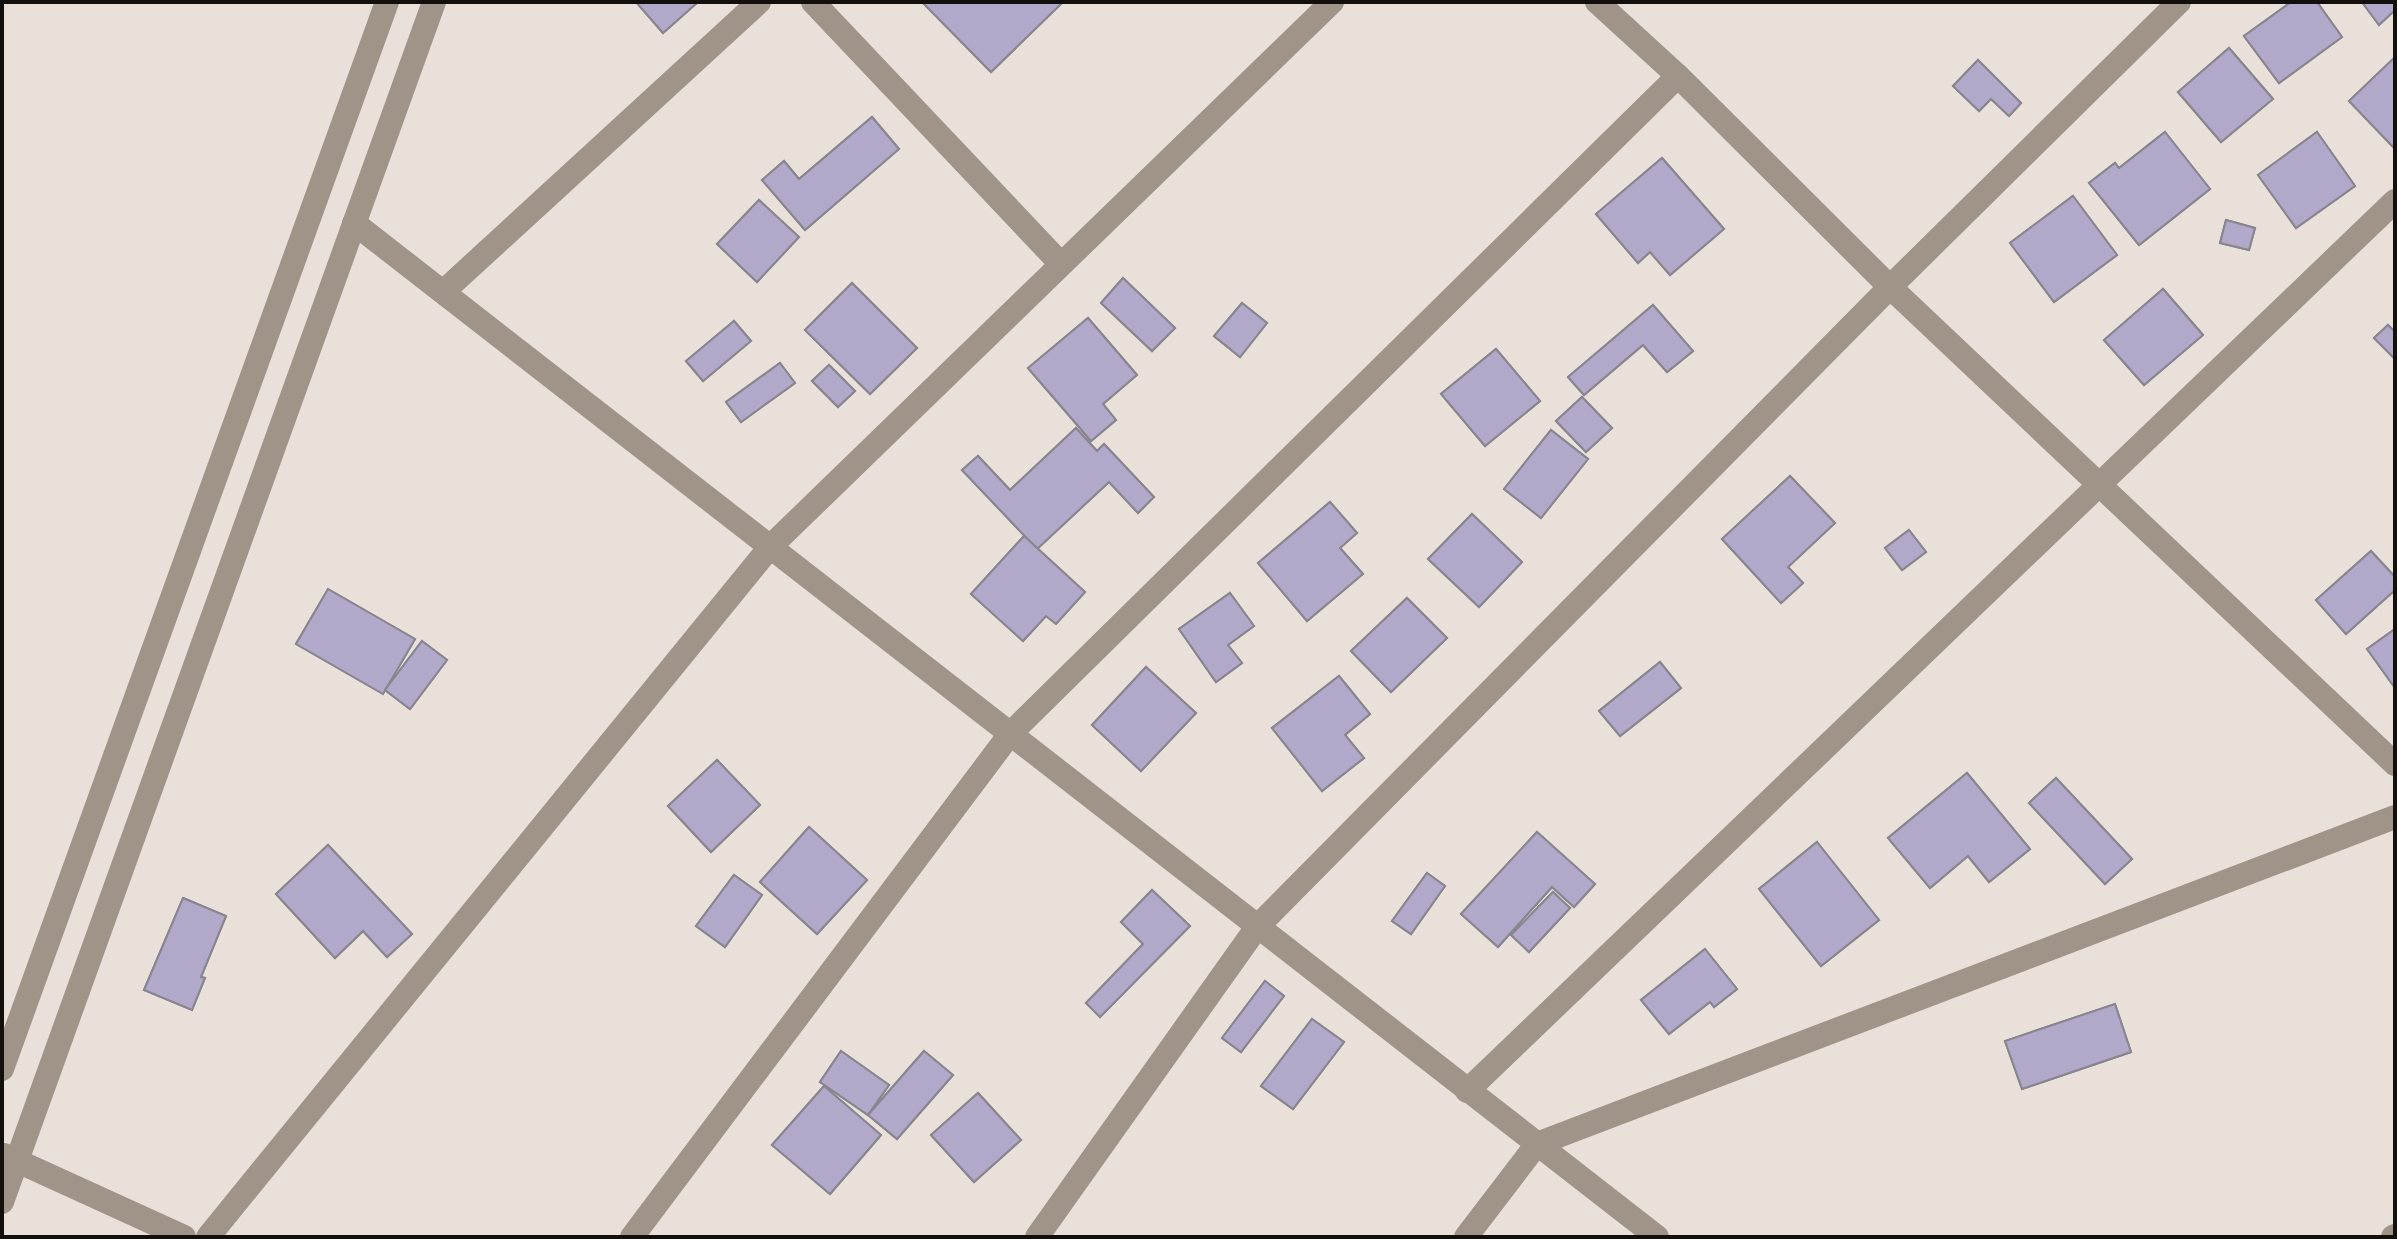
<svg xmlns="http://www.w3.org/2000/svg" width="2397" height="1239" viewBox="0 0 2397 1239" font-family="Karla,sans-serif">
  <rect width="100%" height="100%" fill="#eae0da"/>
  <g fill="#b1a8ca" stroke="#87858e" stroke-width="2">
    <path d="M636,2H698L663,33Z"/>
    <path d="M636,2H698L663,33Z"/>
    <path d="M922,2H1063L991,72Z"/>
    <path d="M922,2H1063L991,72Z"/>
    <path d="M2291,2H2317L2342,37L2279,83L2244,36Z"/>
    <path d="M2291,2H2317L2342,37L2279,83L2244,36Z"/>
    <path d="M2362,2H2395V10L2379,25Z"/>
    <path d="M2362,2H2395V10L2379,25Z"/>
    <path d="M2229,48L2273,99L2221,142L2178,92Z"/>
    <path d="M2229,48L2273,99L2221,142L2178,92Z"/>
    <path d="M2395,57V149L2349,101Z"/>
    <path d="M2395,57V149L2349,101Z"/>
    <path d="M1978,60L2021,103L2009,116L1991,99L1979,111L1953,86Z"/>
    <path d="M1978,60L2021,103L2009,116L1991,99L1979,111L1953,86Z"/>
    <path d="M872,117L899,149L805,230L762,180L784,161L799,179Z"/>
    <path d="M872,117L899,149L805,230L762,180L784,161L799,179Z"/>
    <path d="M2165,132L2210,189L2139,245L2089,183L2115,163L2119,168Z"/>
    <path d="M2165,132L2210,189L2139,245L2089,183L2115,163L2119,168Z"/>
    <path d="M2317,132L2355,186L2296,228L2258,175Z"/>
    <path d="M2317,132L2355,186L2296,228L2258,175Z"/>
    <path d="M1662,158L1724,229L1670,275L1650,252L1638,263L1596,214Z"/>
    <path d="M1662,158L1724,229L1670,275L1650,252L1638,263L1596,214Z"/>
    <path d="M2073,196L2117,255L2054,302L2010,243Z"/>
    <path d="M2073,196L2117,255L2054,302L2010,243Z"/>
    <path d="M759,200L799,237L757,282L717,244Z"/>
    <path d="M759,200L799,237L757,282L717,244Z"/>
    <path d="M2226,220L2255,228L2249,250L2220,243Z"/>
    <path d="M2226,220L2255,228L2249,250L2220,243Z"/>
    <path d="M1123,278L1175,328L1152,351L1101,303Z"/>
    <path d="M1123,278L1175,328L1152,351L1101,303Z"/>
    <path d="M852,283L917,348L870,394L805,330Z"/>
    <path d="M852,283L917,348L870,394L805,330Z"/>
    <path d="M2163,289L2203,335L2144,385L2104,340Z"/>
    <path d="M2163,289L2203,335L2144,385L2104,340Z"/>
    <path d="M1242,303L1267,323L1240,357L1214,336Z"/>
    <path d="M1242,303L1267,323L1240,357L1214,336Z"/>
    <path d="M1653,305L1693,351L1667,372L1643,345L1584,395L1568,377Z"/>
    <path d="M1653,305L1693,351L1667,372L1643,345L1584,395L1568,377Z"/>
    <path d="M1088,318L1137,375L1103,404L1116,420L1091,441L1028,368Z"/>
    <path d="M1088,318L1137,375L1103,404L1116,420L1091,441L1028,368Z"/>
    <path d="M734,321L751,341L703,381L686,361Z"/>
    <path d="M734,321L751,341L703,381L686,361Z"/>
    <path d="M2388,325L2395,332V359L2374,338Z"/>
    <path d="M2388,325L2395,332V359L2374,338Z"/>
    <path d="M1496,349L1540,401L1485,446L1441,394Z"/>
    <path d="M1496,349L1540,401L1485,446L1441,394Z"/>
    <path d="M780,363L795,383L741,422L726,402Z"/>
    <path d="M780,363L795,383L741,422L726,402Z"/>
    <path d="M829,365L855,391L838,407L812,381Z"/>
    <path d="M829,365L855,391L838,407L812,381Z"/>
    <path d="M1582,397L1612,428L1586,452L1556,421Z"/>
    <path d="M1582,397L1612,428L1586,452L1556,421Z"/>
    <path d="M1076,428L1097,451L1104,444L1154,497L1138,513L1109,482L1037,549L962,470L978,456L1010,490Z"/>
    <path d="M1076,428L1097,451L1104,444L1154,497L1138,513L1109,482L1037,549L962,470L978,456L1010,490Z"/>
    <path d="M1551,430L1588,459L1541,518L1504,489Z"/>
    <path d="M1551,430L1588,459L1541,518L1504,489Z"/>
    <path d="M1790,476L1835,523L1788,567L1803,583L1781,603L1722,539Z"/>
    <path d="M1790,476L1835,523L1788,567L1803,583L1781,603L1722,539Z"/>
    <path d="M1330,502L1357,533L1340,548L1363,574L1307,621L1258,563Z"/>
    <path d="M1330,502L1357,533L1340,548L1363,574L1307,621L1258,563Z"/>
    <path d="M1472,514L1522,562L1479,607L1428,559Z"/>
    <path d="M1472,514L1522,562L1479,607L1428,559Z"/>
    <path d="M1909,530L1926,552L1902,570L1885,548Z"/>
    <path d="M1909,530L1926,552L1902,570L1885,548Z"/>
    <path d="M1024,536L1085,592L1056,624L1046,616L1023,641L971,594Z"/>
    <path d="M1024,536L1085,592L1056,624L1046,616L1023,641L971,594Z"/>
    <path d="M2371,551L2395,577V590L2346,634L2316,600Z"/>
    <path d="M2371,551L2395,577V590L2346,634L2316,600Z"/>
    <path d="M328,589L415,639L383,694L296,644Z"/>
    <path d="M328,589L415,639L383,694L296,644Z"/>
    <path d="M1230,593L1254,626L1228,645L1242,663L1216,682L1179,629Z"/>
    <path d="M1230,593L1254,626L1228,645L1242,663L1216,682L1179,629Z"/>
    <path d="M1407,598L1447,638L1391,692L1351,651Z"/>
    <path d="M1407,598L1447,638L1391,692L1351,651Z"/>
    <path d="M2395,629V688L2367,649Z"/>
    <path d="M2395,629V688L2367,649Z"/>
    <path d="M422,641L447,660L410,709L385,690Z"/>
    <path d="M422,641L447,660L410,709L385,690Z"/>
    <path d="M1660,662L1681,688L1620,736L1599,711Z"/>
    <path d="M1660,662L1681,688L1620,736L1599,711Z"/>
    <path d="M1146,667L1196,713L1141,771L1092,725Z"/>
    <path d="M1146,667L1196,713L1141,771L1092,725Z"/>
    <path d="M1339,676L1370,714L1345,735L1364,758L1322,791L1272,728Z"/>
    <path d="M1339,676L1370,714L1345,735L1364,758L1322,791L1272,728Z"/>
    <path d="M717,760L760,805L711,852L668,806Z"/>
    <path d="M717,760L760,805L711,852L668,806Z"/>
    <path d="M1967,773L2030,849L1989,882L1968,856L1930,888L1888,838Z"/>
    <path d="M1967,773L2030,849L1989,882L1968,856L1930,888L1888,838Z"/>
    <path d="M2056,778L2132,859L2105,884L2029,803Z"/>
    <path d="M2056,778L2132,859L2105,884L2029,803Z"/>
    <path d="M809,827L867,880L817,934L760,882Z"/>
    <path d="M809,827L867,880L817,934L760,882Z"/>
    <path d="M1537,832L1595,884L1574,907L1552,887L1498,947L1461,914Z"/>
    <path d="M1537,832L1595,884L1574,907L1552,887L1498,947L1461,914Z"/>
    <path d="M1817,842L1879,920L1821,966L1759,889Z"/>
    <path d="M1817,842L1879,920L1821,966L1759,889Z"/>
    <path d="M328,845L412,934L387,957L363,931L335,958L276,894Z"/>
    <path d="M328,845L412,934L387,957L363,931L335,958L276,894Z"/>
    <path d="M1427,873L1445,886L1411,934L1392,921Z"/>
    <path d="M1427,873L1445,886L1411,934L1392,921Z"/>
    <path d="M734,875L762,895L725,947L696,926Z"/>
    <path d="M734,875L762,895L725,947L696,926Z"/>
    <path d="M1152,890L1190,926L1100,1017L1086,1003L1143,944L1121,922Z"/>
    <path d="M1152,890L1190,926L1100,1017L1086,1003L1143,944L1121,922Z"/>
    <path d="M1553,892L1570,908L1529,952L1511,935Z"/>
    <path d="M1553,892L1570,908L1529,952L1511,935Z"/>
    <path d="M183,898L226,916L201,977L205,978L192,1010L144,990Z"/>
    <path d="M183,898L226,916L201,977L205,978L192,1010L144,990Z"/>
    <path d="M1705,949L1737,989L1714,1007L1710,1002L1669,1034L1641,1000Z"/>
    <path d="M1705,949L1737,989L1714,1007L1710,1002L1669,1034L1641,1000Z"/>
    <path d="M1265,981L1284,996L1241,1052L1222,1038Z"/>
    <path d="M1265,981L1284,996L1241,1052L1222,1038Z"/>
    <path d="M2115,1004L2131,1052L2022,1089L2005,1041Z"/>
    <path d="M2115,1004L2131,1052L2022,1089L2005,1041Z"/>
    <path d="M1312,1019L1344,1042L1293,1109L1261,1086Z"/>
    <path d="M1312,1019L1344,1042L1293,1109L1261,1086Z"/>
    <path d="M841,1051L889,1085L868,1115L820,1082Z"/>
    <path d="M841,1051L889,1085L868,1115L820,1082Z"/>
    <path d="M924,1051L953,1075L897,1139L868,1115Z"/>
    <path d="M924,1051L953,1075L897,1139L868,1115Z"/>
    <path d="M824,1086L881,1135L830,1194L772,1145Z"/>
    <path d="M824,1086L881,1135L830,1194L772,1145Z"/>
    <path d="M978,1093L1021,1140L974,1182L931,1135Z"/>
    <path d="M978,1093L1021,1140L974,1182L931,1135Z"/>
  </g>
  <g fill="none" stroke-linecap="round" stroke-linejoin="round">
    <g stroke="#a09488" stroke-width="24">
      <path d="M813,2L1061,264"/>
      <path d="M1597,2L1678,76L1890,287L2395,764"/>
      <path d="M354,223L1657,1237"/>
      <path d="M443,292L759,2"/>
      <path d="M2,1069L387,2"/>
      <path d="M1467,1091L2395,201"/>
      <path d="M4,1155L184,1237"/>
      <path d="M2,1202L434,2"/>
      <path d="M208,1237L770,547L1332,2"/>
      <path d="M632,1237L1010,734L1678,76"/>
      <path d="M1037,1237L1257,927L1890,287L2179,2"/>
      <path d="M1466,1237L1537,1144L2395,817"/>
      <path d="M2393,1237L2395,1236"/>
    </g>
  </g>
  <rect width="2397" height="1239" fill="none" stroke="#120f0d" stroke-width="8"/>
</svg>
